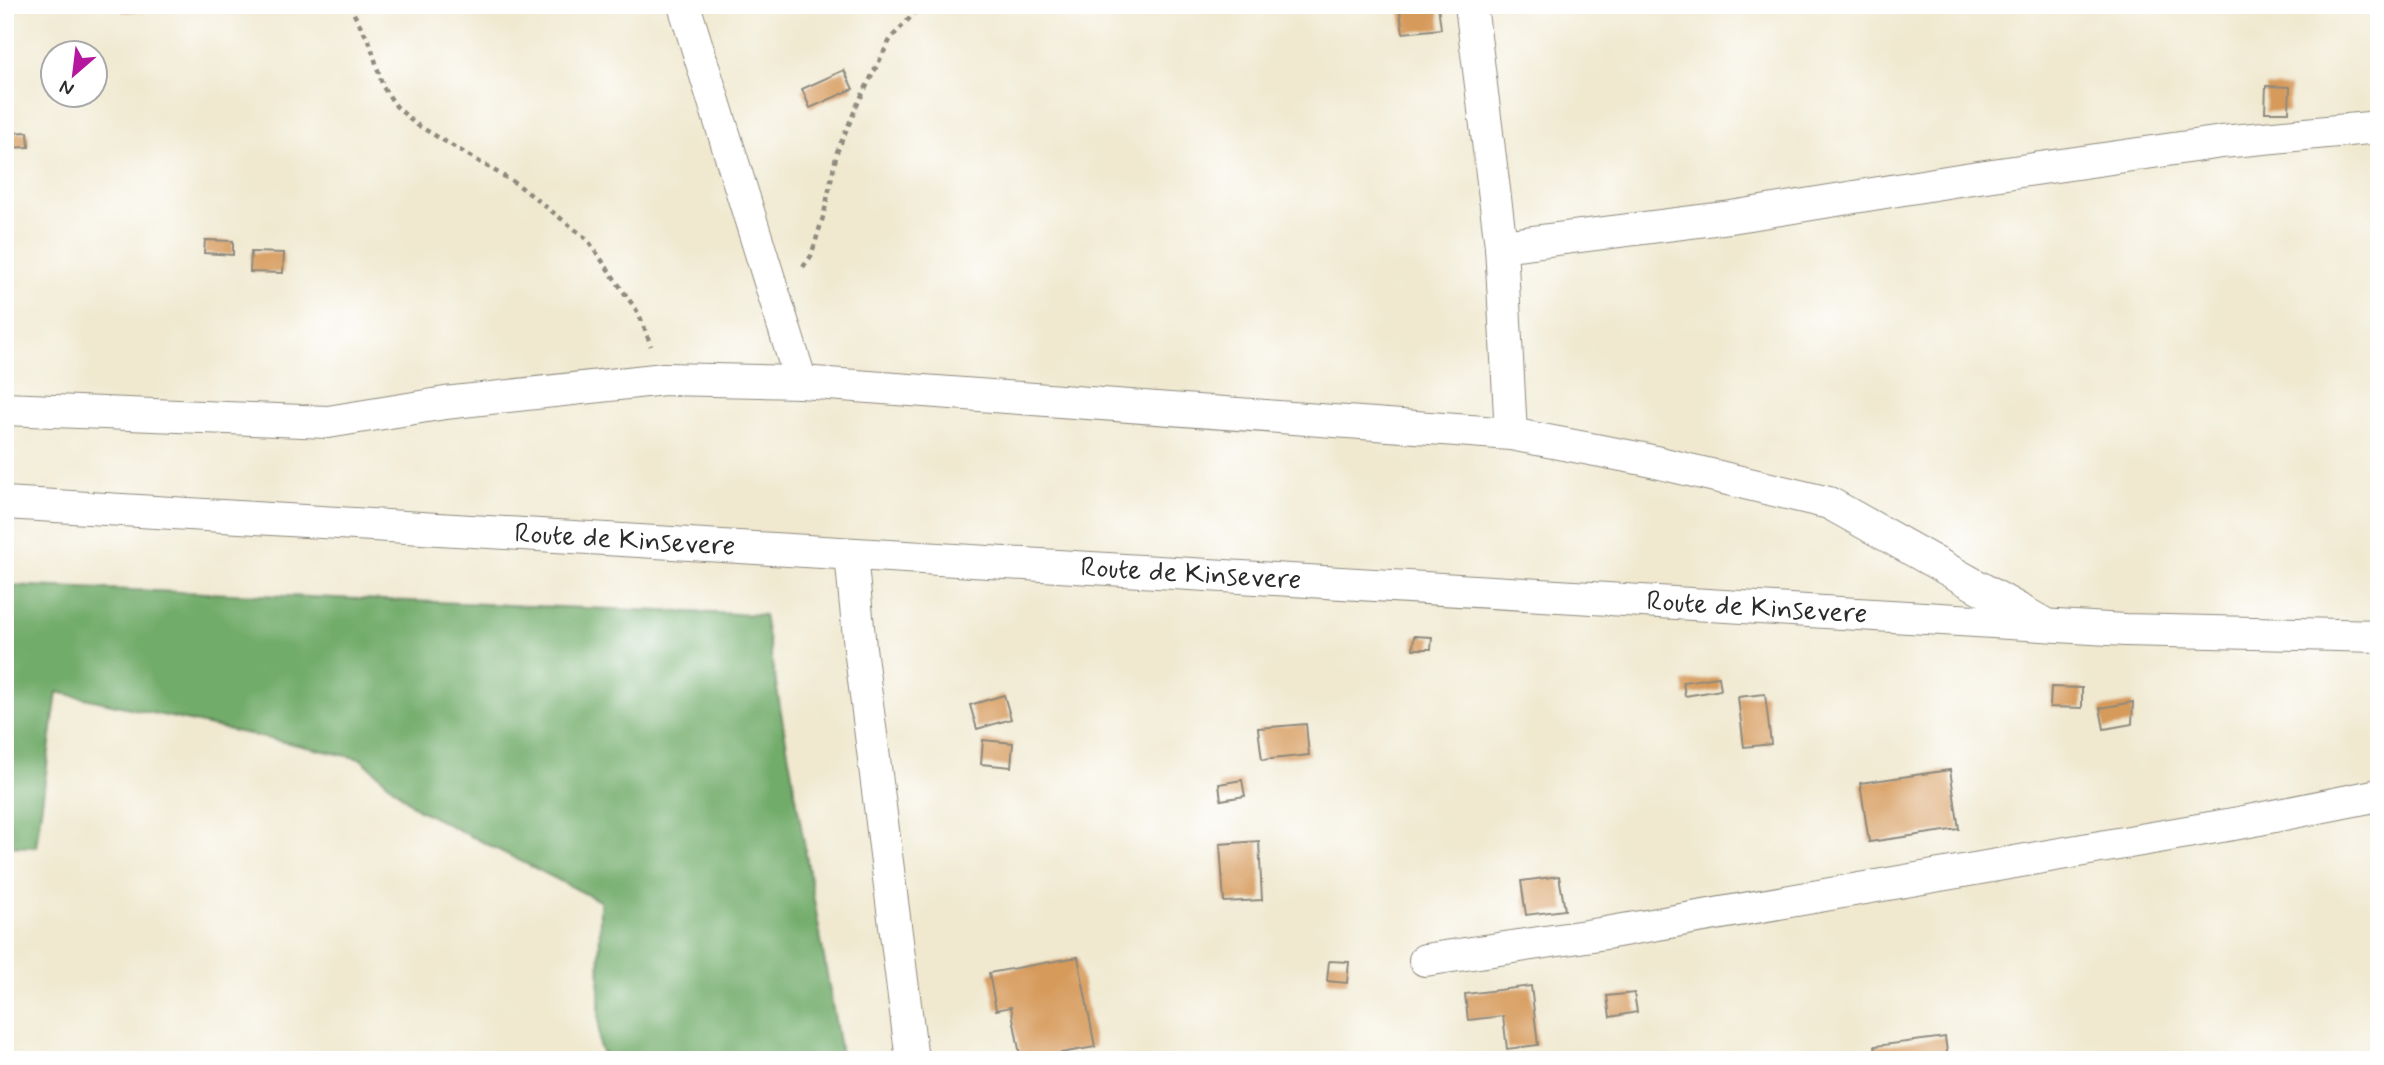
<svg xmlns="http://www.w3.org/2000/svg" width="2384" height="1065" viewBox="0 0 2384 1065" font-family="Mynerve,sans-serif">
  <rect width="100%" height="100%" fill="#fff"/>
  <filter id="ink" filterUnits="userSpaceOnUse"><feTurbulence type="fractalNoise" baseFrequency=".0143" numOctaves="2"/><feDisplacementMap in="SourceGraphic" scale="14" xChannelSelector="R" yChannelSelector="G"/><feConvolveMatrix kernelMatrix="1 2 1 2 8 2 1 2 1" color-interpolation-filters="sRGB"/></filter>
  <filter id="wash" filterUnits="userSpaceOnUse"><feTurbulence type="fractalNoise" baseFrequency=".00686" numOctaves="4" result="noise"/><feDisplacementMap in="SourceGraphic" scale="28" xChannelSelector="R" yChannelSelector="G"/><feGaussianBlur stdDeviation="1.57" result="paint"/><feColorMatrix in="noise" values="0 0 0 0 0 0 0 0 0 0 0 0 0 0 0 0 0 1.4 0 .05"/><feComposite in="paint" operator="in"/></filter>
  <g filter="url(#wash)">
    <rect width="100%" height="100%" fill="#f0e9d0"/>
    <path fill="#72ac6a" stroke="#4e6c4a" stroke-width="2" d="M5,585L764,615L842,1060H606L599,1045L600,901L417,809L361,759L57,692L36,847L5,846Z"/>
    <g id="blocks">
      <g fill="#d69a5a">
        <path d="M121,5H147V11L122,12Z"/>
        <path d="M1399,5H1438L1441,29L1403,33Z"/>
        <path d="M844,70L853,89L810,108L802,89Z"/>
        <path d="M2266,86L2290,87L2289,112H2265Z"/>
        <path d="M28,132L29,147L5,148V133Z"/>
        <path d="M205,240L233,241V255L204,253Z"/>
        <path d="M251,252L284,253L283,273L250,272Z"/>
        <path d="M1414,636L1432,637L1431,649H1413Z"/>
        <path d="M1719,677L1721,690L1685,696L1683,682Z"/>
        <path d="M2051,687L2082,688V708L2050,707Z"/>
        <path d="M1765,694L1771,744L1744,747L1738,697Z"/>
        <path d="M1004,695L1011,719L977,729L970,705Z"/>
        <path d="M2133,702L2132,724L2104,729L2100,708Z"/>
        <path d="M1306,724L1309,755L1262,760L1258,728Z"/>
        <path d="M983,740L1013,743L1011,767L981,764Z"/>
        <path d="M1950,770L1959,829L1869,842L1860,783Z"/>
        <path d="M1242,780L1245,796L1221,800L1219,784Z"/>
        <path d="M1259,841L1262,900L1224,902L1220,844Z"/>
        <path d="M1559,876L1565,910L1526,915L1521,881Z"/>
        <path d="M1078,957L1095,1047L1021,1060L1011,1007L996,1010L989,973Z"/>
        <path d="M1329,961L1349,962L1347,983L1327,981Z"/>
        <path d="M1531,986L1538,1045L1507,1049L1503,1016L1468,1020L1465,994Z"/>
        <path d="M1634,993L1637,1012L1610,1017L1607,996Z"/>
        <path d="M1945,1037L1948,1060H1877L1875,1046Z"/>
      </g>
    </g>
  </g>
  <g filter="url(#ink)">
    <use href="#blocks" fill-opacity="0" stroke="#8e8a7e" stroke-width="2"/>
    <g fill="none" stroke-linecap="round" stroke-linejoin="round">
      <g stroke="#8e8a7e" stroke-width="34">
        <g id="street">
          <path d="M684,5L801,382"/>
          <path d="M1471,5L1501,246L1511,434"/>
          <path d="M1501,246L1731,217L1965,179L2222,142L2379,127"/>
          <path d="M5,409L328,422L445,403L664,379L801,382L1511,434L1643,459L1829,503L2041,622"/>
          <path id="s1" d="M5,503L2125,630L2379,636"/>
          <path d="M851,554L860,648L912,1060"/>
          <path d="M1425,960L1606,933L2239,823L2379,795"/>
        </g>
      </g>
      <g stroke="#8e8a7e" stroke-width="4.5" stroke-dasharray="5 5" stroke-linecap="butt">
        <path d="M349,5L370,43L383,87L396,106L414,123L517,184L587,239L639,314L651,346"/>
        <path d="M803,267L811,256L824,214L837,152L858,103L891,38L922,5"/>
      </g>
      <use href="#street" stroke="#fff" stroke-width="32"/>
    </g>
  </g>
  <g text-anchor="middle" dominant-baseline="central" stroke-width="6" stroke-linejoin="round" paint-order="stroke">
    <g font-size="28" fill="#2b2b2b" stroke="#fff">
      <text stroke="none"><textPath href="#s1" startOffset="621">Route de Kinsevere</textPath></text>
      <text stroke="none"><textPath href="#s1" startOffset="1188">Route de Kinsevere</textPath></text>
      <text stroke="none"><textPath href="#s1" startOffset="1755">Route de Kinsevere</textPath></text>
    </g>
  </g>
  <rect width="2384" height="1065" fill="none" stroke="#fff" stroke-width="28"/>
  <g transform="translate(74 74) rotate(208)"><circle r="33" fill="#ffffff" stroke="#aaaaaa" stroke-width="2"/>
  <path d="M0-5L12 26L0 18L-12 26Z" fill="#b5179e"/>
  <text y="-10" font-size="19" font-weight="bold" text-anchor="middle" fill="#2b2b2b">N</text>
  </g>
</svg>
